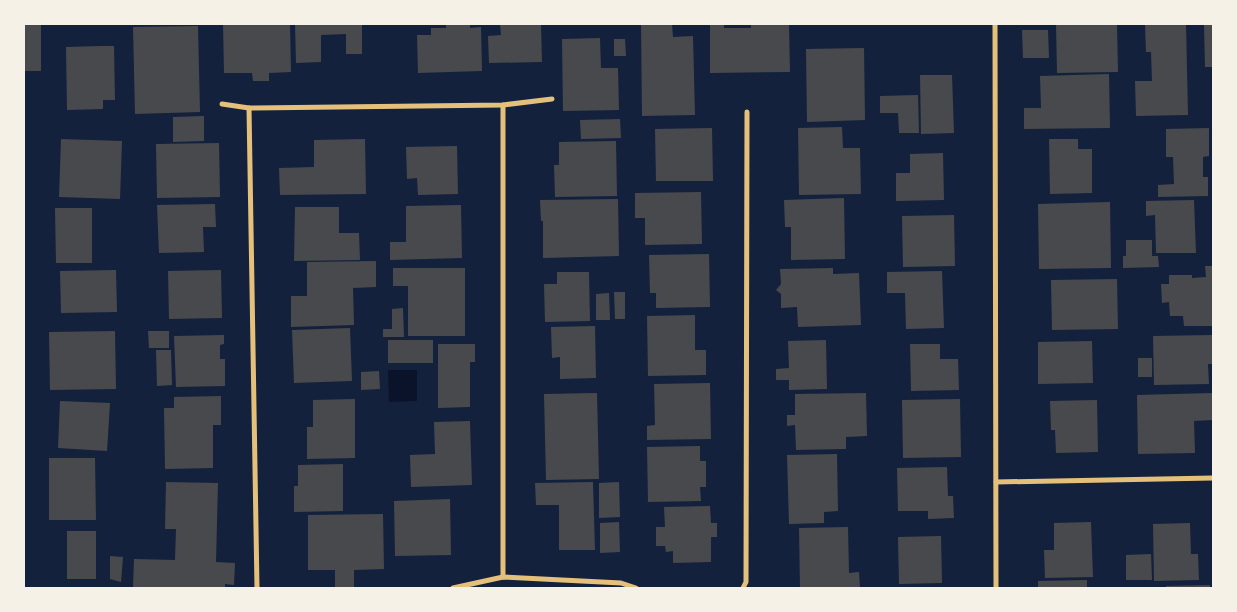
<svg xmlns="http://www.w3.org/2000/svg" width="1237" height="612" viewBox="0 0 1237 612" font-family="'Roboto Condensed',sans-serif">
  <rect width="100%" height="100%" fill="#14213d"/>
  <path fill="#0b132b" d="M388,370H417V401L389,402Z"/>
  <g fill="#48494c">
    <rect x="24" y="24" width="17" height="47"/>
    <path d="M223,24H290L291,72L269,73V81H253L252,73H224Z"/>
    <path d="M295,24H362V54H346V34L321,35V62L296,63Z"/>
    <path d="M446,24H470V28L481,27L482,71L418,73L417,35H431V28H446Z"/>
    <path d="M500,24H541L542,62L489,63L488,36L501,35Z"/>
    <path d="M641,24H672L673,37L693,36L695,115L642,116Z"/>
    <path d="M710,24H724V28H751V24H789L790,72L710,73Z"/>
    <path d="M1056,24H1117L1118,72L1057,73Z"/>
    <path d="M1186,24L1188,115L1136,116L1135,81H1152L1151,52H1146L1145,25Z"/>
    <path d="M1204,24H1213V67H1205Z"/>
    <path d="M198,26L200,112L135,114L133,27Z"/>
    <path d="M1022,30H1048L1049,58H1023Z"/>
    <path d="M600,38L601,68H618L619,110L563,111L562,39Z"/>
    <path d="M614,39H625L626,56H614Z"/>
    <path d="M102,46H114L115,100H103V109L67,110L66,47Z"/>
    <path d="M864,48L865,120L807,122L806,49Z"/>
    <path d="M1109,74L1110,128L1024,129V108H1041L1040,76Z"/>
    <path d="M920,75H952L954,133L921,134Z"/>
    <path d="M918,95L919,133H899L898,113H880V96Z"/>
    <path d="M204,116V141L173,142V117Z"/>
    <path d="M620,119L621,138L581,139L580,120Z"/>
    <path d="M842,127L843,148H860L861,194L799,195L798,128Z"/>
    <path d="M712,128L713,181H656L655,129Z"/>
    <path d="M1209,128V156L1203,157V177H1208V196L1158,197V185L1174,184L1173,157H1166V129Z"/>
    <path d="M61,139L122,141L120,199L59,197Z"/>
    <path d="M365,139L366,194L280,195L279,168L314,167V140Z"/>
    <path d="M1049,139H1078V149H1092V193L1050,194Z"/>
    <path d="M616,141L617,196L555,197L554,165H559V142Z"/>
    <path d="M219,143L220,197L157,198L156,144Z"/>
    <path d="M457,146L458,194L418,195L417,178L407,179L406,147Z"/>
    <path d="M943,153L944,200L896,201V173H910V154Z"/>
    <path d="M701,192L702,244L645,245V218H635V193Z"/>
    <path d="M844,198L845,259L791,260V227H785L784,200Z"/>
    <path d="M618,199L619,256L543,258V221H541L540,200Z"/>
    <path d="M1194,200L1196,253H1156L1155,215L1146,216V201Z"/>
    <path d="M1110,202L1111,268L1039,269L1038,204Z"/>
    <path d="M215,204L216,227H203L204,252L159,253L157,205Z"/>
    <path d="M461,205L462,258L390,260V242H406V206Z"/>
    <path d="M295,207H339V233H359L360,260L294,261Z"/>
    <path d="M55,208H92V263H56Z"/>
    <path d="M954,215L955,266L903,267L902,216Z"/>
    <path d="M1126,240H1152V256H1158L1159,267L1123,268V256H1126Z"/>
    <path d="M709,254L710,307L656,308V293H650L649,255Z"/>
    <path d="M376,261V287L353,288L354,325L291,327V296H307V262Z"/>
    <path d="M1205,266H1213V326H1184L1183,316H1170L1169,302L1162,303L1161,284H1169V275H1192V278L1206,277Z"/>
    <path d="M393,268H465V336H408V286H393Z"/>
    <path d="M833,268V274L859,273L861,325L798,327L797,307L781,308V294L776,290L781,284L780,269Z"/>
    <path d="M116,270L117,312L61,313L60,271Z"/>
    <path d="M221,270L222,318L169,319L168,271Z"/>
    <path d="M942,271L944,328L906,329L905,293H887V272Z"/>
    <path d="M557,272H589L590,321L545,322L544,284H557Z"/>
    <path d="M1117,279L1118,329L1052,330L1051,280Z"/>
    <path d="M614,292H625V319H615Z"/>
    <path d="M609,293L610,320H596V294Z"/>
    <path d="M403,308L404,337H383V329H392V309Z"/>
    <path d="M695,315V350H706V375L648,376L647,316Z"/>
    <path d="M595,326L596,378L560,379V357L552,358L551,327Z"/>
    <path d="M350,328L352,381L294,383L292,330Z"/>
    <path d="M115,331L116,389L50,390L49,332Z"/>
    <path d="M148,331H169V348H149Z"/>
    <path d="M224,335V344L220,345V359H225V386L176,387L174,336Z"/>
    <path d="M1213,335V364H1208L1209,384L1154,385L1153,336Z"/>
    <rect x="388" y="340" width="45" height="23"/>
    <path d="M826,340L827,389L789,390V380H776V369L789,368L788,341Z"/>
    <path d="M1092,341L1093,383L1038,384V342Z"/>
    <path d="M438,344H475V362H470V407L438,408Z"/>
    <path d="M910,344H940V359H958L959,390L911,391Z"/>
    <path d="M156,350H171L172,385L157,386Z"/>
    <rect x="1138" y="358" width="14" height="19"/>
    <path d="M379,371L380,389L361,390V372Z"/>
    <path d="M710,383L711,439L647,440V426L655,425L654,384Z"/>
    <path d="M597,393L599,479L546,480L544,394Z"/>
    <path d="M866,393L867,436L846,437V449L796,450L795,425L787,426V415H795V394Z"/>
    <path d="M1213,393V420L1194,421L1195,453L1138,454L1137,395Z"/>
    <path d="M221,396V425H213V468L165,469L164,408H174V397Z"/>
    <path d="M355,399V458L307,459V427H313V400Z"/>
    <path d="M960,399L961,457L903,458L902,400Z"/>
    <path d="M1097,400L1098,452L1056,453L1055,430H1051L1050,401Z"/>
    <path d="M60,401L110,403L107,451L58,448Z"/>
    <path d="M470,421L472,485L411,487L410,455L435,454L434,422Z"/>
    <path d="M700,446V461H706V487H700L701,501L648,502L647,447Z"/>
    <path d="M837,454L838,511L824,512V523L789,524L787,455Z"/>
    <path d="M49,458H95L96,520H49Z"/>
    <path d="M343,464V511L294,512V486H298V465Z"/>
    <path d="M947,467L948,496H953L954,518L928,519V511H898L897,468Z"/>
    <path d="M166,482L218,483L216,562L235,563L234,585L225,584V588H133L134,559L175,560L176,529H165Z"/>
    <path d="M593,482L595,550H559V505H536L535,483Z"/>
    <path d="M619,482L620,517L599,518V483Z"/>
    <path d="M450,499L451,555L395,556L394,501Z"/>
    <path d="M710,506L711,523H717V537H711V562L673,563V551L666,552L665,546H656V527H665L664,507Z"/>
    <path d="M383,514L384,569L354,570V588H335V570H308V515Z"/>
    <path d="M619,522L620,552L600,553V523Z"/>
    <path d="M1091,522L1093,577L1045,578L1044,550H1054V523Z"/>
    <path d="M1190,523L1191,554H1198L1199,580L1154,581L1153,524Z"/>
    <path d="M848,527L849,573L859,572L860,588H800L799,528Z"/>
    <rect x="67" y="531" width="29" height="48"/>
    <path d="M941,536L942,583L899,584L898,537Z"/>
    <path d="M1151,554L1152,580H1126V555Z"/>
    <path d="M110,556L123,557L121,582L110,579Z"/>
    <path d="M1087,580V588H1038V581Z"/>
    <path d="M1210,585V588H1166V586Z"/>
  </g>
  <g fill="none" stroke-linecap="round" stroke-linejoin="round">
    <g stroke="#e5c07b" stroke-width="5">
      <path d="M995,24L996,588"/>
      <path d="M222,104L249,108L503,105L552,99"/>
      <path d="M503,105V577"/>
      <path d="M249,108L257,588"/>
      <path d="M996,482L1213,478"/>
      <path d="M453,588L503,577L621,583L636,588"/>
      <path d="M743,588L746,582L747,112"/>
    </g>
  </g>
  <rect width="1237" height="612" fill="none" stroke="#f6f1e7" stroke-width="50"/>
</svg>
